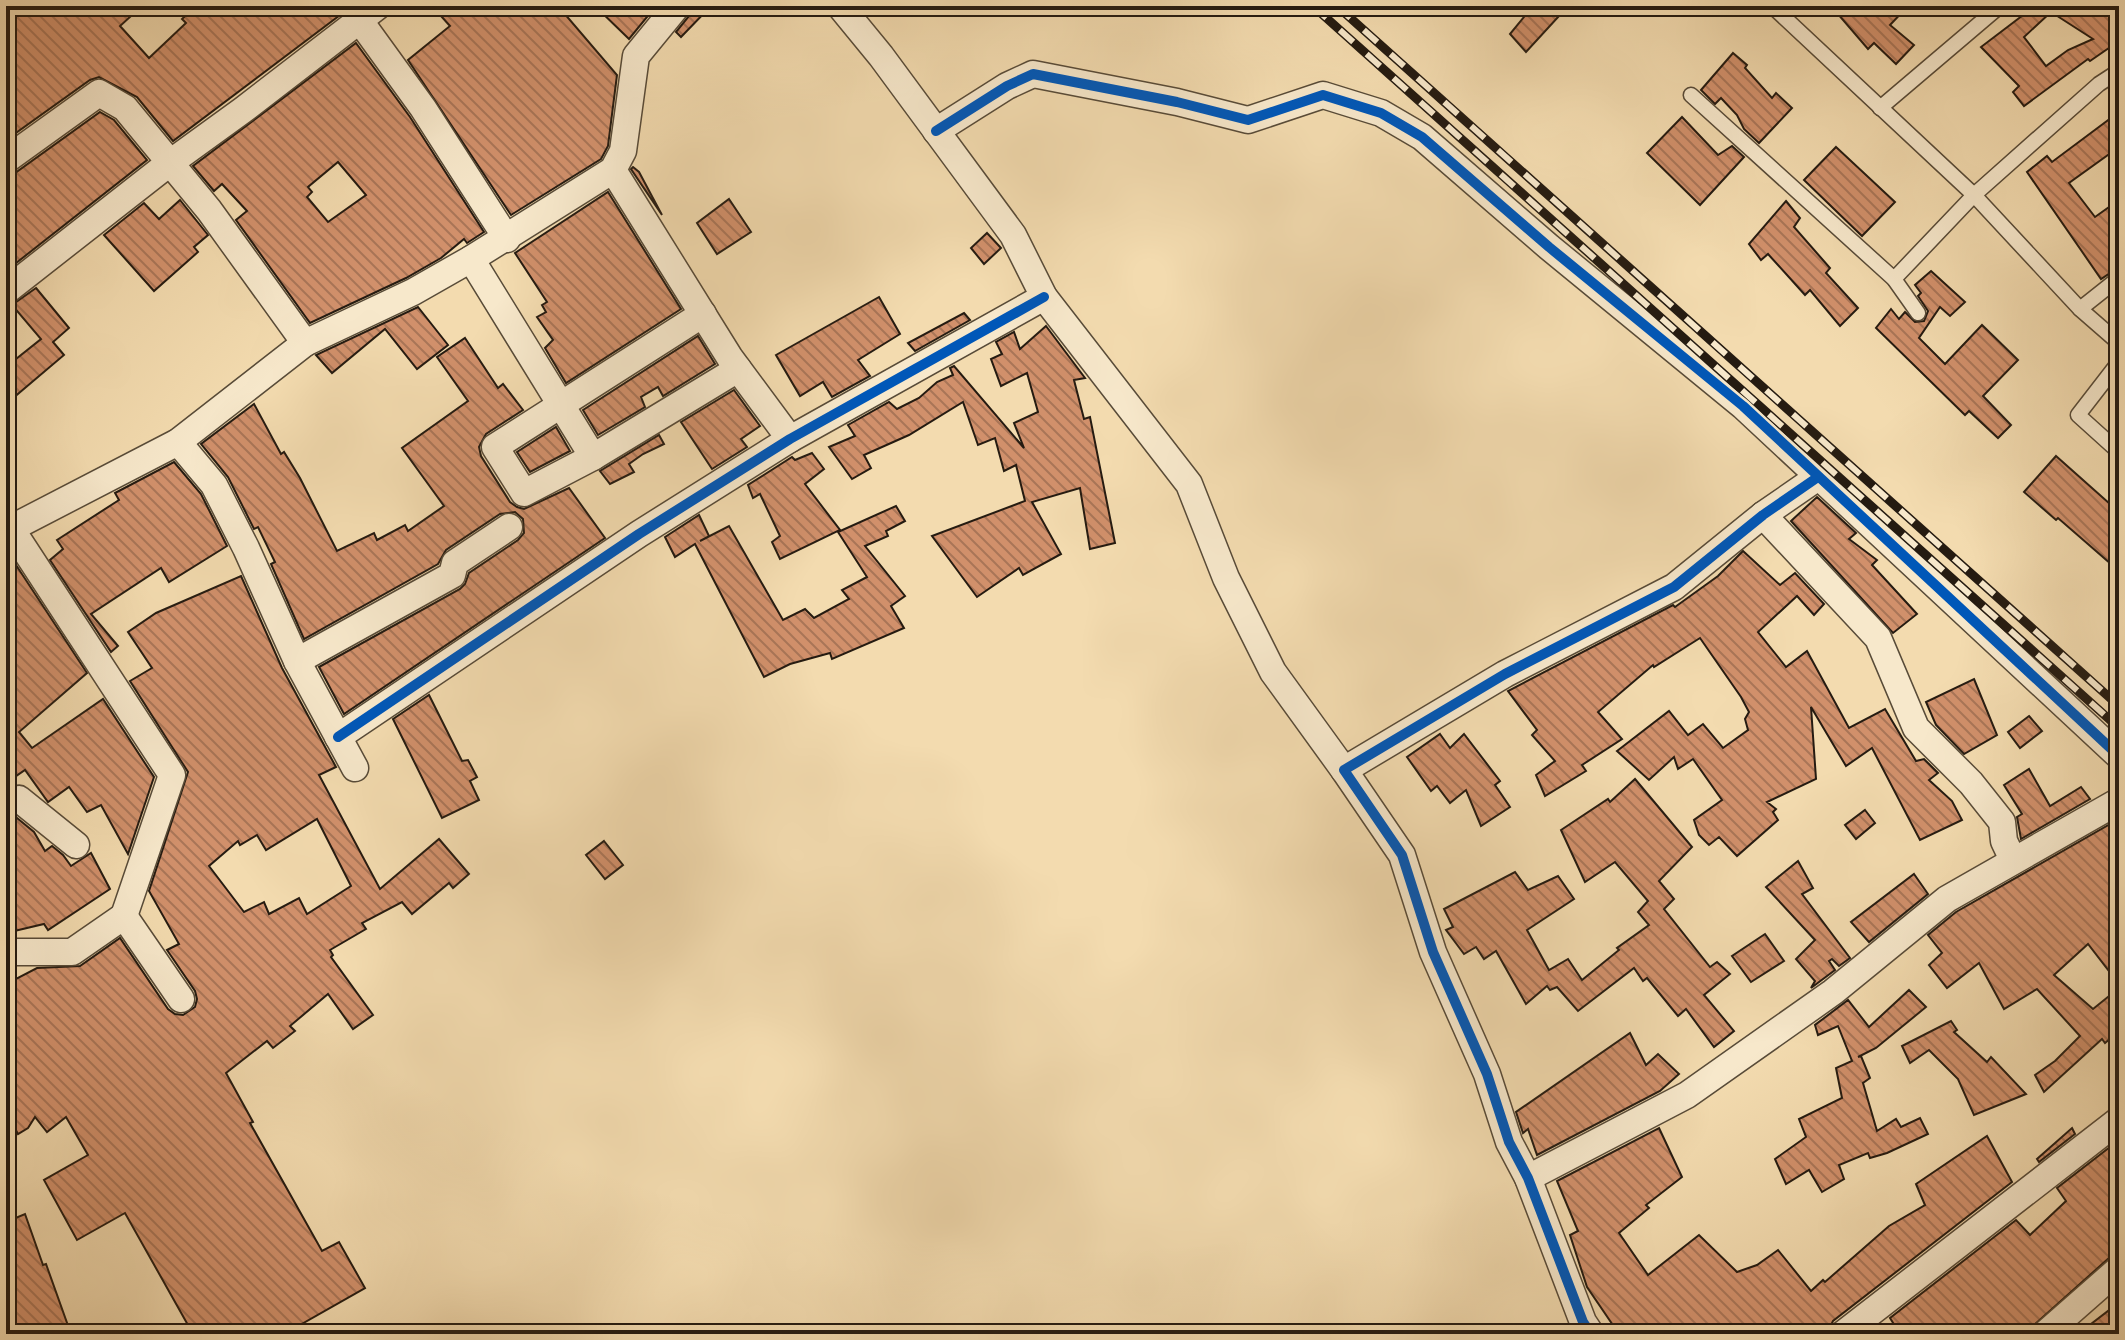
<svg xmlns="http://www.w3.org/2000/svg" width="2125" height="1340" viewBox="0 0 2125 1340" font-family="'Sorts Mill Goudy',serif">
  <defs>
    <pattern id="building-back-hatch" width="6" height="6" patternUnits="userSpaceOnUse" patternTransform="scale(2)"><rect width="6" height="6" fill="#d1906b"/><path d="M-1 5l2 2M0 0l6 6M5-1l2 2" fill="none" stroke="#a97557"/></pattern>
  </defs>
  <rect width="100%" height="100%" fill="#f3dbaf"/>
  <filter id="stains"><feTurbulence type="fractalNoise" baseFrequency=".0025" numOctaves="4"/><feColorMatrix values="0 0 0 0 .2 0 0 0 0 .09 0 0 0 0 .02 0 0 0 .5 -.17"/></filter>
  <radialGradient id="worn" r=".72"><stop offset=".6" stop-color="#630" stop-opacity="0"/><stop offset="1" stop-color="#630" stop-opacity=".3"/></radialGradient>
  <g fill="url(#building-back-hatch)" stroke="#251b11" stroke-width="2" fill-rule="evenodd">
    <path d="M6,6H142L120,26L149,58L186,23L182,19L196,6H352L173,141L137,97L99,77L90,80L6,140Z"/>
    <path d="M432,6H558L617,75L608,146L601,159L511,215L408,60L450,26Z"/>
    <path d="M595,6H656L629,39Z"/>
    <path d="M693,6H711L681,37L676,32L689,16Z"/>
    <path d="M1533,6H1549L1559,16L1526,52L1510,34Z"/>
    <path d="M1831,6H1908L1890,25L1914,45L1896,64L1874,43L1868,49Z"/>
    <path d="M2035,6H2109L2119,20V41L2090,61L2088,59L2024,106L2013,92L2019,86L1981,47ZM2051,12L2093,39L2068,50L2046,66L2024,37Z"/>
    <path d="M356,43L410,117L484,232L467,243L464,239L441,258L406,278L310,323L236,220L247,211L222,184L214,191L193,166ZM338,162L366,195L328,222L307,197L312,192L308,187Z"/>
    <path d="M1733,53L1747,65L1745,68L1772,98L1776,93L1792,108L1759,143L1744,129L1737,115L1721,98L1715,104L1701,90Z"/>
    <path d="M100,112L114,120L147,160L6,271V176L15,173Z"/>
    <path d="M2119,112V147L2069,183L2095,217L2119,200V267L2101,279L2027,172L2047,156L2052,162Z"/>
    <path d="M1682,117L1718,155L1732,146L1744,157L1700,205L1647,153Z"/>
    <path d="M1836,147L1895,202L1862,236L1804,180Z"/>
    <path d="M633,167L639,172L662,215L631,169Z"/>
    <path d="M608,192L681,309L566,383L545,348L553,340L537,317L546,312L542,305L547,302L515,253Z"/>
    <path d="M729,199L751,232L717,254L697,223Z"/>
    <path d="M180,200L208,235L194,247L198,252L154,291L104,235L144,203L159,219Z"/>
    <path d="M1786,201L1800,218L1794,227L1830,268L1826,273L1858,308L1840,326L1810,290L1805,295L1768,254L1761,260L1749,244Z"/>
    <path d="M987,233L1001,248L984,264L971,248Z"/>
    <path d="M1931,271L1965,302L1950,316L1940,307L1919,338L1945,364L1982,325L2018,360L1983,396L2011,425L1998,438L1969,411L1965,415L1876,328L1891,309L1899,319L1905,312L1915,322L1924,321L1928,311L1918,296L1921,293L1915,285Z"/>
    <path d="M36,288L69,328L53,342L64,355L6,404V367L41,339L12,305Z"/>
    <path d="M879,297L900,334L858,360L870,376L832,397L823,382L800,396L776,355Z"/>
    <path d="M418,307L448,345L417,369L385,329L332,373L316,355Z"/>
    <path d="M964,313L970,320L915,351L908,343Z"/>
    <path d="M1046,326L1085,378L1074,380L1084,419L1090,417L1115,543L1090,549L1080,488L1032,502L1061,554L1023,575L1019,568L977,597L932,536L1025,501L1016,465L1004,471L995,438L978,445L963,402L909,435L864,455L871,468L852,479L829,447L855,436L848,425L889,402L897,409L919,398L937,382L953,375L950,368L954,366L1024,448L1014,423L1038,412L1027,373L1001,386L991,359L1002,354L996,342L1014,332L1020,349Z"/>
    <path d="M698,336L715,364L663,396L658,387L641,397L645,407L598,435L583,410Z"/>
    <path d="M465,338L498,388L503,384L523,410L486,434L479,447L481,456L510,502L517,507L524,509L569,488L605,538L344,714L319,667L460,589L465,584L469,573L518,540L524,533L523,519L515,512L500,514L446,550L438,564L304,639L271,564L275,562L258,527L254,529L228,477L201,444L254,404L281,454L284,452L300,478L337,551L374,533L377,540L405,525L408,531L444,506L402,448L468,401L437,357Z"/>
    <path d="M734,390L760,426L741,439L747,447L712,469L681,422Z"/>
    <path d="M556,427L570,451L530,472L517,452Z"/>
    <path d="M659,435L664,444L643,454L629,464L634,472L610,484L600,471Z"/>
    <path d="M812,453L824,469L805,484L840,530L780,559L772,542L780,536L760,494L753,498L748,485L792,457L795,460Z"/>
    <path d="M2056,456L2119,512V571L2058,518L2056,520L2024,492Z"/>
    <path d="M174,462L201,494L227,546L169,582L161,568L91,614L118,646L111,652L50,560L63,549L57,540L119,500L115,493Z"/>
    <path d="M1817,497L1856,533L1849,539L1877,560L1872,565L1917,614L1893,633L1791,521Z"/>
    <path d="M896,506L905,521L886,531L888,536L865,546L905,596L891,606L904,628L832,659L830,653L790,664L764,677L695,544L675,557L665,537L699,515L709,536L700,541L729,526L783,620L805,609L814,618L849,599L842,590L867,577L838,532Z"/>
    <path d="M1743,551L1780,585L1795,573L1824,604L1814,615L1797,596L1758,632L1786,667L1807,651L1849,728L1885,709L1916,761L1924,759L1938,773L1929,780L1952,801L1962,820L1920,840L1872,748L1846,766L1811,707L1816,779L1767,802L1776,809L1773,812L1778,820L1737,856L1719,837L1709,845L1699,835L1694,820L1722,800L1693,759L1678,769L1674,757L1649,780L1617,751L1669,711L1688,735L1703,724L1723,748L1748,730L1745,719L1749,712L1741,697L1700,638L1654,667L1653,665L1598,712L1622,739L1582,765L1586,771L1545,796L1536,775L1555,761L1532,735L1537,730L1508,691L1673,605L1675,607L1718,576Z"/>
    <path d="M16,565L87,673L19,732L32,748L103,699L154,777L128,854L101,805L87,812L69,787L48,802L25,770L6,783V573Z"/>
    <path d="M241,576L282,668L336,767L319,775L380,889L439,839L469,874L453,888L449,883L412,914L402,902L362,923L366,929L330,950L333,955L331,957L373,1015L353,1029L328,994L290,1026L295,1031L273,1048L267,1041L226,1073L253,1122L250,1123L322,1251L339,1242L365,1288L284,1334H193L125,1213L77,1240L44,1180L88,1155L66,1117L47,1132L35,1117L28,1128L18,1134L6,1112V984L37,968L80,966L120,938L168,1009L175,1014L183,1015L195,1007L197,999L195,991L167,950L179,944L149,891L188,772L130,681L152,668L128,632L156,613ZM317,819L351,886L307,914L299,898L269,914L264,902L244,912L209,866L238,841L240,845L257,835L266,850Z"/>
    <path d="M1974,679L1997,735L1964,754L1936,725L1926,702Z"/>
    <path d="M429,695L462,761L468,760L477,777L470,781L479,800L442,818L393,719Z"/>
    <path d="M2029,716L2042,731L2020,748L2008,732Z"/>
    <path d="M1440,734L1450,748L1464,734L1500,781L1495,785L1510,807L1481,826L1466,790L1450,803L1437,786L1431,791L1407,757Z"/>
    <path d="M2029,769L2050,806L2081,787L2090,799L2021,839L2017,817L2022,814L2004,785Z"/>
    <path d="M1635,779L1692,847L1659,881L1674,899L1664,909L1710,967L1717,962L1730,974L1704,995L1734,1031L1714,1047L1686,1009L1678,1016L1647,978L1643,981L1634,968L1578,1011L1557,987L1550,990L1547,986L1526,1004L1496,951L1484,959L1476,947L1464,954L1446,930L1453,927L1444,909L1515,872L1528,890L1558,876L1574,899L1527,930L1549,970L1568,959L1582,980L1619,950L1617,948L1649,925L1638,912L1648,901L1615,862L1585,882L1561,830L1608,799L1610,802Z"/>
    <path d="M1865,810L1875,823L1856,839L1845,825Z"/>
    <path d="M17,818L34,832L45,851L52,846L63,855L71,866L91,853L110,889L48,930L44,924L6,933V823Z"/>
    <path d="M2119,819V984L2088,944L2054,975L2093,1009L2119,988V1031L2105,1043L2102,1039L2044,1092L2035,1075L2055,1061L2080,1036L2037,989L2004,1009L1979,963L1947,988L1929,965L1942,953L1928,935L1956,912Z"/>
    <path d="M604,841L623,865L605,879L586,855Z"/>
    <path d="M1798,861L1813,888L1802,894L1850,958L1839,966L1832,959L1829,961L1835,970L1811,988L1815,981L1796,959L1815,940L1766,887Z"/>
    <path d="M1914,874L1928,894L1869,942L1851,922Z"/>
    <path d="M1765,934L1784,961L1751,982L1732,956Z"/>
    <path d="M1909,990L1926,1007L1876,1048L1858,1057L1861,1056L1870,1078L1863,1083L1877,1131L1896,1119L1901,1127L1920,1118L1928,1134L1887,1153L1870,1158L1868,1153L1839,1165L1844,1179L1822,1192L1809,1170L1786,1184L1775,1159L1806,1137L1799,1119L1842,1098L1836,1068L1852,1061L1838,1026L1818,1035L1815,1025L1848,1000L1869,1027Z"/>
    <path d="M1951,1021L1957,1030L1954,1032L1987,1062L1991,1057L2026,1094L1974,1115L1958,1079L1929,1050L1910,1063L1902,1046Z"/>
    <path d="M1630,1033L1646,1065L1658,1054L1679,1074L1660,1091L1537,1155L1528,1129L1523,1133L1516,1112Z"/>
    <path d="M1659,1128L1682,1177L1646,1205L1649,1208L1619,1233L1648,1275L1699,1235L1737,1272L1757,1265L1778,1250L1811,1291L1823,1280L1825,1282L1889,1226L1925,1205L1916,1184L1987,1136L2012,1182L1833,1321L1827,1334H1619L1587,1287L1570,1235L1578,1231L1557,1181Z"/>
    <path d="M2072,1128L2075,1134L2039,1162L2037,1159Z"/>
    <path d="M2119,1140V1249L2024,1334H1900L1890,1318L2016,1220L2030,1235L2066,1201L2057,1188Z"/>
    <path d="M25,1214L43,1265L46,1264L71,1334H6V1222Z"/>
    <path d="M2108,1311L2119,1325V1334H2078Z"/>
  </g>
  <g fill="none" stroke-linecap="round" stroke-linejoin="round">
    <g stroke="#584b38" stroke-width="17">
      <g id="service">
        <path d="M1772,6L1974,195L2080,309L2119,343"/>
        <path d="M1691,95L1894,279L1918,313"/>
        <path d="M1880,108L2000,6"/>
        <path d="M1894,279L1974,195L2099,84L2119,71"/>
        <path d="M2080,309L2119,278"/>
        <path d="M2119,362L2078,415L2119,452"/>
      </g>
    </g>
    <g stroke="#584b38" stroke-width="29">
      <g id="minor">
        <path d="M840,6L881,56L1013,235L1044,297L1189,484L1226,578L1273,672L1344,770"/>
        <path d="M360,21L423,108L507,239"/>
        <path d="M936,131L1007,86L1033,74L1177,102L1248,120L1323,95L1381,113L1422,137L1549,247L1743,406L2119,756"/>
        <path d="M6,160L99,93L125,108L209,210L305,343L178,442L6,531"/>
        <path d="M613,170L730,358L790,439"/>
        <path d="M471,259L593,457"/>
        <path d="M6,291L163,168L243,110L378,6"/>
        <path d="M703,314L495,447L524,493L593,457L738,369"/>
        <path d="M305,343L413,292L471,259L613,170L623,151L636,56L677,6"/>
        <path d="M178,442L214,485L246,548L297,661L355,768"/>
        <path d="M1763,515L1878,638L1916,728L1971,783L2002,822L2004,841L2013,860"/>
        <path d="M10,527L172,775L124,916"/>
        <path d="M297,661L452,575L455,563L509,527"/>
        <path d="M338,737L639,534L790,439L1044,297"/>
        <path d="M6,800L9,803L19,799L76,845"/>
        <path d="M6,952H72L124,916L181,999"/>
        <path d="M1528,1178L1687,1095L1833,992L1947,899L2119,801"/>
        <path d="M1591,1334L1583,1322L1528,1178L1509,1142L1487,1074L1433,952L1402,855L1344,770L1505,674L1674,587L1763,515L1818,477"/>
        <path d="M1843,1334L2119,1120"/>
        <path d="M2045,1334L2119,1269"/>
      </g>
    </g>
    <use href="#service" stroke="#f7e8cb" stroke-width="14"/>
    <use href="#minor" stroke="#f7e8cb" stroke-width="26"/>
    <g stroke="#251b11" stroke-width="9">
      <g id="rail">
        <path d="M1313,6L2119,728"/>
        <path d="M1337,6L2119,706"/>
      </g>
    </g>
    <use href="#rail" stroke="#f7e8cb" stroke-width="6" stroke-dasharray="18" stroke-linecap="butt"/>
    <g stroke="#f7e8cb" stroke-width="15">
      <g id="cycleway">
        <path d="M936,131L1007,86L1033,74L1177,102L1248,120L1323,95L1381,113L1422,137L1549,247L1743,406L2119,756"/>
        <path d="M338,737L639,534L790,439L1044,297"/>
        <path d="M1591,1334L1583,1322L1528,1178L1509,1142L1487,1074L1433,952L1402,855L1344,770L1505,674L1674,587L1763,515L1818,477"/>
      </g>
    </g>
    <use href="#cycleway" stroke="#0057b8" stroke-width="10"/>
  </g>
  <rect width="2125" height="1340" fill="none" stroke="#f3dbaf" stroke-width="32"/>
  <rect x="8" y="8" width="2109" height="1324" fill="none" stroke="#251b11" stroke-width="4"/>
  <rect x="16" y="16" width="2093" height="1308" fill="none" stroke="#251b11" stroke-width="2"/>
  <rect width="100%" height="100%" filter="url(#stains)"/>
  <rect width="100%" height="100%" fill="url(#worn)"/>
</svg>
